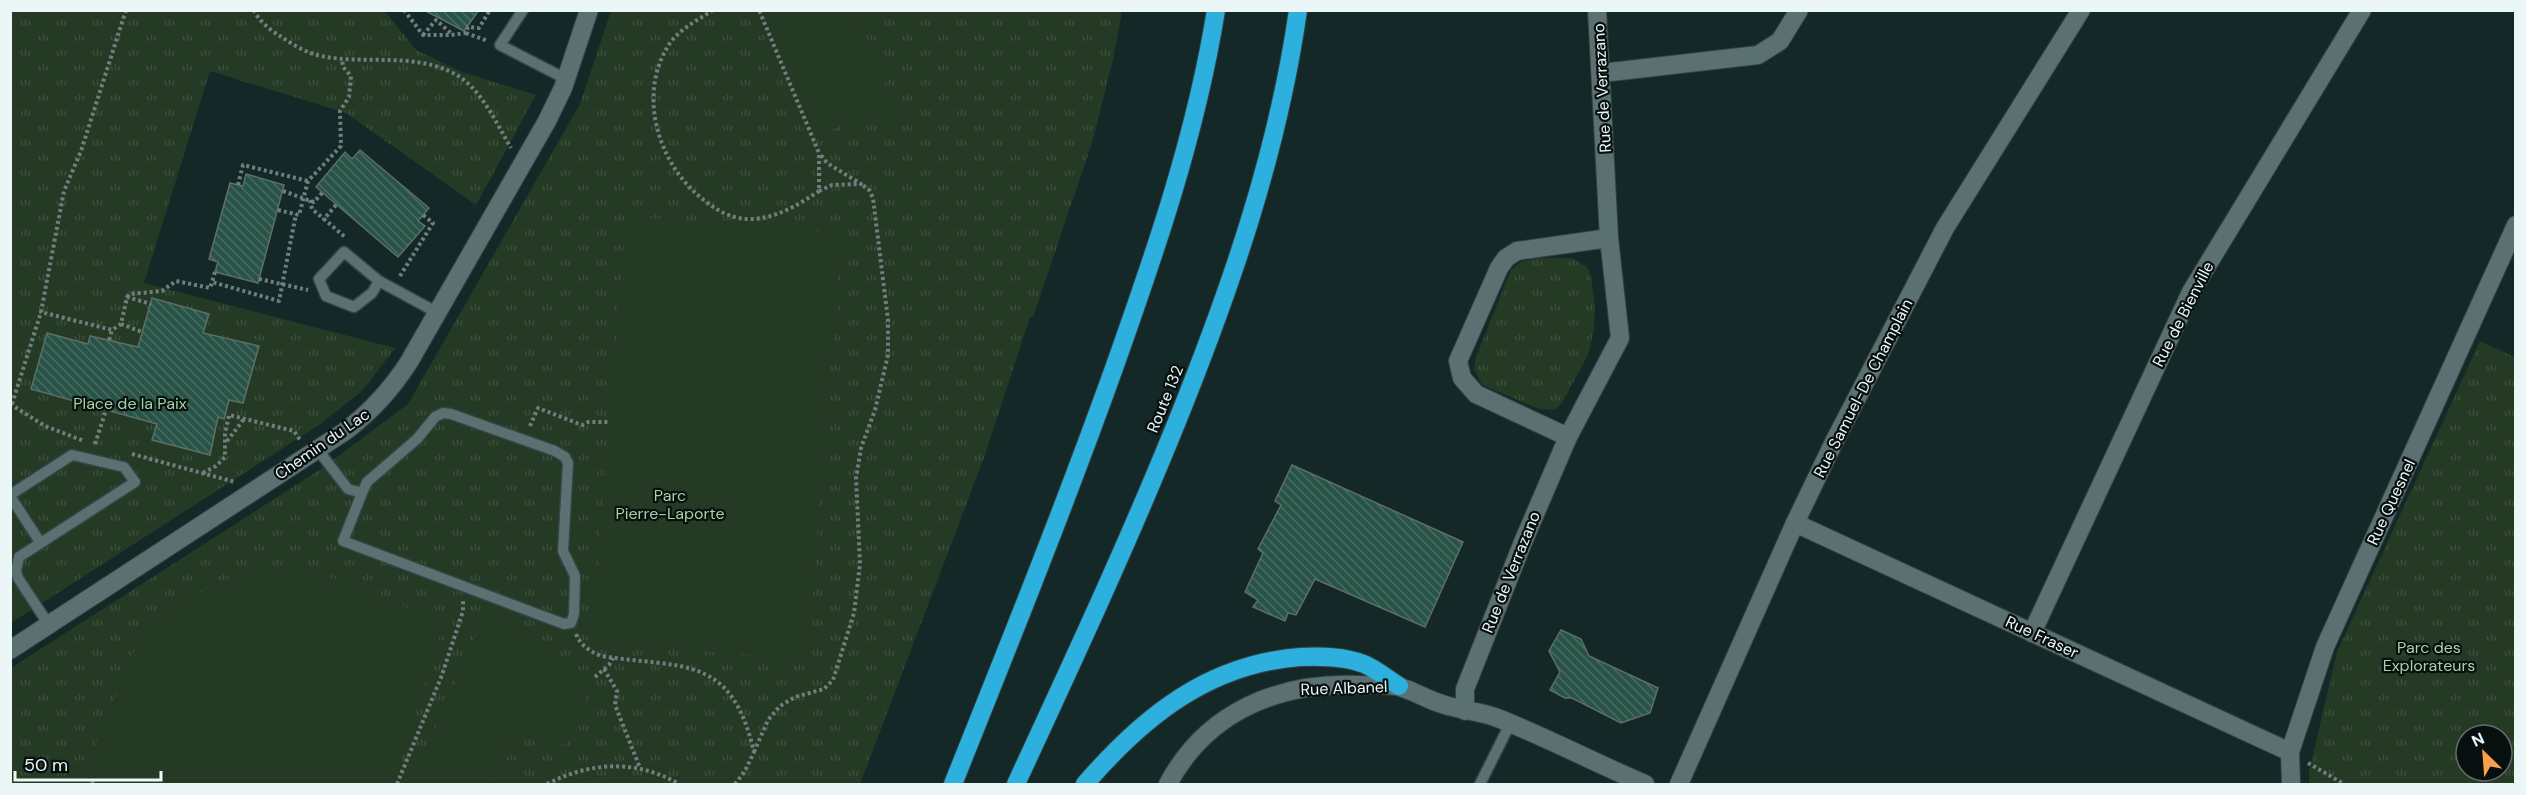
<svg xmlns="http://www.w3.org/2000/svg" width="2526" height="795" viewBox="0 0 2526 795" font-family="'DM Sans',sans-serif">
  <defs>
    <pattern id="park-tufts" width="24" height="20" patternUnits="userSpaceOnUse" patternTransform="scale(1.5)"><rect width="24" height="20" fill="#253a25"/><path d="M3 7l-1-3M5 7V3M7 7l1-3M15 17l-1-3M17 17v-4M19 17l1-3" fill="none" stroke="#3a4e3b"/></pattern>
    <pattern id="building-back-hatch" width="6" height="6" patternUnits="userSpaceOnUse" patternTransform="scale(1.5)"><rect width="6" height="6" fill="#285346"/><path d="M-1 5l2 2M0 0l6 6M5-1l2 2" fill="none" stroke="#476c61"/></pattern>
  </defs>
  <rect width="100%" height="100%" fill="#152828"/>
  <g fill="url(#park-tufts)" fill-rule="evenodd">
    <path d="M11,11H385L416,50L462,72L536,95L476,205L346,113L210,71L144,283L395,348L363,390L319,425L11,623Z"/>
    <path d="M611,11H1122L1114,55L1092,143L1033,317H1030L985,455L860,784H11V668L324,467L408,404L580,104Z"/>
    <path d="M1534,258H1572L1587,267L1591,276L1595,306L1594,329L1588,355L1562,403L1554,410L1539,409L1482,385L1474,369L1476,357L1511,270L1521,262Z"/>
    <path d="M2480,341L2515,357V784H2309V772L2337,652ZM2466,735H2502V771H2466Z"/>
  </g>
  <g fill="#253a25">
    <path d="M798,10L855,11L866,38L876,47L882,59L880,69L887,87L897,91L905,108L901,115L885,121L879,110C864,109 856,117 844,124C833,130 819,133 807,138L760,26Z"/>
    <path d="M626,216L842,233L807,659L592,643Z"/>
    <path d="M294,569L319,573L444,622L394,784H93L82,779L127,668L135,649L144,637L185,602L221,581L264,570Z"/>
    <path d="M484,615L555,645L550,658L595,677L566,745L520,726L495,784H412Z"/>
    <path d="M602,776H636L653,784H567Z"/>
  </g>
  <g fill="url(#building-back-hatch)" stroke="#5c6f68" stroke-width="1.5">
    <path d="M424,10H479L464,31Z"/>
    <path d="M360,150L429,208L418,221L425,226L398,257L316,187L345,152L352,159Z"/>
    <path d="M246,174L284,185L258,283L215,272L218,262L209,259L230,183L243,186Z"/>
    <path d="M152,298L209,314L203,333L259,346L243,403L229,400L224,419L218,417L210,455L152,440L157,424L31,389L47,333L88,344L90,336L138,347Z"/>
    <path d="M1292,465L1463,542L1425,627L1315,579L1296,615L1288,613L1285,621L1253,607L1258,600L1245,592L1263,553L1258,549L1281,505L1275,501Z"/>
    <path d="M1561,630L1581,639L1589,656L1658,688L1650,713L1621,723L1572,698H1565L1550,690L1560,672L1549,651Z"/>
  </g>
  <g fill="none" stroke-linecap="round" stroke-linejoin="round">
    <g stroke="#344344" stroke-width="13">
      <g id="service">
        <path d="M523,10L500,45L566,79"/>
        <path d="M379,281L372,293L354,307L326,296L319,279L344,252L379,281L438,313"/>
        <path d="M318,450L348,489L362,493L343,541L564,624L571,623L574,614L575,576L563,551L568,463L565,457L555,451L451,414L443,413L435,417L417,439L367,482L362,493"/>
        <path d="M10,495L72,455L124,467L135,482L19,557L16,571L18,578L49,625"/>
        <path d="M10,496L40,542"/>
        <path d="M1480,784L1510,724"/>
      </g>
    </g>
    <g stroke="#344344" stroke-width="20">
      <g id="minor">
        <path d="M1602,73L1758,55L1780,41L1799,10"/>
        <path d="M1568,437L1476,394L1462,378L1458,361L1499,268L1506,258L1517,251L1609,238"/>
        <path d="M1795,523L2290,752"/>
        <path d="M2032,633L2191,292L2362,10"/>
        <path d="M10,650L344,432C371,412 391,390 409,362L547,121L563,88L589,10"/>
        <path d="M1465,711V689L1523,542L1568,437L1620,338L1609,238L1597,10"/>
        <path d="M1168,784C1207,711 1279,682 1359,685C1372,686 1388,683 1400,687C1414,691 1428,700 1442,704C1459,710 1478,711 1495,717C1546,737 1595,763 1645,784"/>
        <path d="M1679,784L1795,523L1834,442L1945,228L2081,10"/>
        <path d="M2291,784L2290,752L2325,647L2516,225"/>
      </g>
    </g>
    <g stroke="#344344" stroke-width="20">
      <g id="motorway">
        <path d="M953,784C1008,647 1063,510 1113,371C1155,253 1196,135 1216,10"/>
        <path d="M1016,784C1072,663 1128,543 1178,419C1231,287 1278,152 1298,10"/>
        <path d="M1085,784C1143,717 1208,664 1300,657C1321,656 1344,656 1364,664C1376,669 1388,679 1399,686"/>
      </g>
    </g>
    <g stroke="#6f7f7f" stroke-width="4" stroke-dasharray="3 3" stroke-linecap="butt">
      <path d="M126,10L81,151L64,191L41,312L112,330L121,324L127,297L151,304"/>
      <path d="M254,10C258,20 270,30 280,36C292,44 306,53 321,56C364,65 412,52 453,73C481,87 496,123 511,148"/>
      <path d="M404,10L423,35H451L466,33L468,27L479,28L490,10"/>
      <path d="M713,10C698,20 681,28 670,43C637,92 657,161 699,196C713,208 728,218 747,219C774,220 798,205 819,191V153L759,10"/>
      <path d="M466,33L488,41"/>
      <path d="M423,35L436,20L452,34"/>
      <path d="M238,185L243,165L308,181"/>
      <path d="M283,191L314,202L322,193"/>
      <path d="M819,191L832,185L861,184L827,163L820,154"/>
      <path d="M310,200L312,209L324,219"/>
      <path d="M336,205L324,219L345,237"/>
      <path d="M278,210L299,215L308,181L341,146L340,111L349,97L351,76L343,67L342,59"/>
      <path d="M215,272L212,282L279,301L296,214"/>
      <path d="M400,276L433,223L423,215"/>
      <path d="M259,279L308,290"/>
      <path d="M127,297L130,294L162,291L176,281L210,288L212,282"/>
      <path d="M121,324L142,332"/>
      <path d="M109,340L112,330"/>
      <path d="M10,404L45,426L84,441"/>
      <path d="M12,404L41,312"/>
      <path d="M530,426L538,408L582,425L588,422H609"/>
      <path d="M227,441L244,419"/>
      <path d="M95,444L106,410"/>
      <path d="M132,454L235,482"/>
      <path d="M203,473L216,466L225,457V434L229,415L294,431L300,440"/>
      <path d="M576,634C581,646 590,651 601,656C683,669 731,653 754,752L745,771L735,784"/>
      <path d="M604,669L617,691L615,705L640,768"/>
      <path d="M595,677L609,665L613,658"/>
      <path d="M754,752L768,720L780,706L795,697L824,689L833,680L854,613L860,564L856,478L861,448L875,410L888,355V320L873,198L869,190L861,184"/>
      <path d="M2308,763L2344,784"/>
      <path d="M92,784L93,781"/>
      <path d="M397,784L442,675L463,611V600"/>
      <path d="M547,784C590,762 636,759 679,784"/>
    </g>
    <use href="#service" stroke="#5b7071" stroke-width="10"/>
    <use href="#minor" stroke="#5b7071" stroke-width="18"/>
    <use href="#motorway" stroke="#2db0de" stroke-width="18"/>
  </g>
  <g text-anchor="middle" dominant-baseline="central" stroke-width="4.5" stroke-linejoin="round" paint-order="stroke">
    <g font-size="16" fill="#ebf7f7" stroke="#070f0f">
      <text transform="translate(1602 88) rotate(-93)">Rue de Verrazano</text>
      <text transform="translate(2183 314) rotate(-63)">Rue de Bienville</text>
      <text transform="translate(1863 388) rotate(-63)">Rue Samuel-De Champlain</text>
      <text transform="translate(1165 399) rotate(-68)">Route 132</text>
      <text transform="translate(322 444) rotate(-35)">Chemin du Lac</text>
      <text transform="translate(2391 502) rotate(-65)">Rue Quesnel</text>
      <text transform="translate(1511 572) rotate(-68)">Rue de Verrazano</text>
      <text transform="translate(2042 637) rotate(25)">Rue Fraser</text>
      <text transform="translate(1344 688) rotate(-2)">Rue Albanel</text>
    </g>
    <g font-size="16" fill="#a5d4a3" stroke="#070f0f">
      <text x="130" y="403">Place de la Paix</text>
      <text x="670" y="495">Parc<tspan x="670" dy="18">Pierre-Laporte</tspan></text>
      <text x="2429" y="647">Parc des<tspan x="2429" dy="18">Explorateurs</tspan></text>
    </g>
  </g>
  <rect width="2526" height="795" fill="none" stroke="#ebf7f7" stroke-width="24"/>
  <g transform="translate(2484 753) rotate(335)"><circle r="28" fill="#070f0f" stroke="#626c6c" stroke-width="1.5"/>
  <path d="M0-4.5L10 22L0 15L-10 22Z" fill="#f9a04c"/>
  <text y="-9" font-size="16" font-weight="bold" text-anchor="middle" fill="#ebf7f7">N</text>
  </g>
  <path d="M15 771v9h146v-9" fill="none" stroke="#ebf7f7" stroke-width="3"/>
  <text x="24" y="771" font-size="18" fill="#ebf7f7" stroke="#070f0f" stroke-width="4.5" paint-order="stroke">50 m</text>
</svg>
